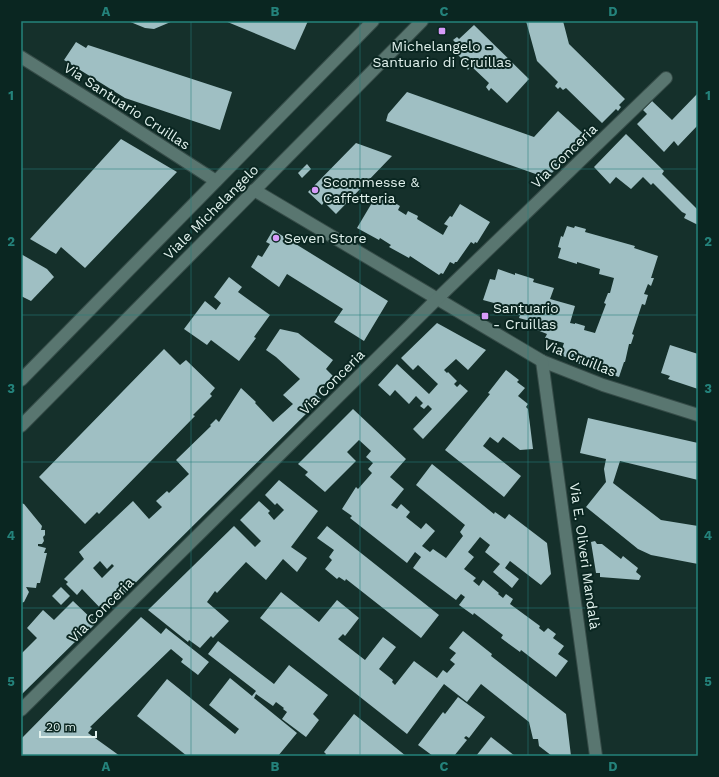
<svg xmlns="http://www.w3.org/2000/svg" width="719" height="777" viewBox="0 0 719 777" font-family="'Work Sans',sans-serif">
  <rect width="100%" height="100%" fill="#15302b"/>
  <g fill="#9fbfc3" fill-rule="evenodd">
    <path d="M128,21H173L154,29L145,28Z"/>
    <path d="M225,21H308L295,50Z"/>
    <path d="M526,21H563L569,44L625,99L619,105L621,107L618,111L616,109L602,123L566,88L563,90L560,87L558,89L555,86L558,82L537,61Z"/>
    <path d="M474,25L529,79L507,103L491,88L489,91L486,87L489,83L471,66L468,70L465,66L467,64L451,48L456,43L453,40L457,37L459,39Z"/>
    <path d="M76,42L86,48L88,45L232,92L220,130L125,98L64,60Z"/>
    <path d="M407,92L534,137L558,111L587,137L547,178L386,121L388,114Z"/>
    <path d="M698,93V125L678,146L674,141L664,152L637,124L647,114L643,110L652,101L672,120Z"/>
    <path d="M626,134L664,171L662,174L698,210V225L684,218L686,214L682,212L653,183L651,185L643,177L631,189L616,177L610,184L594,167Z"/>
    <path d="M121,139L177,172L85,268L61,247L56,254L30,239Z"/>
    <path d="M356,143L392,156L336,214L324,202L322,205L308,192Z"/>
    <path d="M307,164L311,169L302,178L298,173Z"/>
    <path d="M376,196L389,204L390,200L400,206L398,210L406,215L408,211L418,216L417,219L443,235L448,226L444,224L450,216L452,217L460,204L490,222L477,243L475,242L474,244L471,242L457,262H455L454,264L450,262L443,274L441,273L439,275L410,256L409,258L389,247L391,245L380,238L379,240L357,228Z"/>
    <path d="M567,226L574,228L575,226L586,229L585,232L635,246L634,248L658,256L651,278H654L651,286L648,284L644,294L648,295L645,305L642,304L632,334L634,335L631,344H629L625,362H624L619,377L571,361L572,359L560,355L564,343L545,338L547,334L537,330L540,321L530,318V321L519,318L520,315L508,311V314L497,310L498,307L494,306V303L483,300L490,279L495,280L498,269L515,275V273L534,279L533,282L554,288L550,299L575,306L570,323L575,324V323L585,326L584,330L595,333L606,304L604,303L608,293H610L614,278L599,274L600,269L577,262V264L558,258L561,248L558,247L561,236L563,237Z"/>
    <path d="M273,230L388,301L364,341L334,322L343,309L287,274L279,287L251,267L258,255L262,257L270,244L266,242Z"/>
    <path d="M21,254L47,269L54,277L31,301L21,296Z"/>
    <path d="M229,277L242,287L238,292L270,315L254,337L256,338L239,361L211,340L207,345L184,329L205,301L216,310L221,303L214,297Z"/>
    <path d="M437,323L486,350L468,370L456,359L444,370L447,373L448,372L457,381L454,384L457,387L460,384L468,391L423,439L413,429L432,409L428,405L424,409L420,406L423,403L416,396L409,404L395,390L390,396L378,385L397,364L429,394L438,384L418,365L413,370L401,358Z"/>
    <path d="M280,329L298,333L333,360L326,369L333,376L315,394L321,399L105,613L82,589L77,595L66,584L68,582L64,579L84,559L79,552L133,501L149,519L162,507L156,501L167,491L169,493L189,474L176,460L211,426L210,425L216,419L219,422L241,388L256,402L255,403L273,422L293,404L283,395L300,379L276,357L266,350ZM100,561L107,569L112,564L114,566L102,578L93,568Z"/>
    <path d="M670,345L698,354V389L668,379L670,376L661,373Z"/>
    <path d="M164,349L180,365L186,360L215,388L210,394L212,396L193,415L195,416L99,514L97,512L85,524L39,477Z"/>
    <path d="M506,370L519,380L517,382L525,388L518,396L528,404L526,407L528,409L533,449L520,450L503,437L498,443L490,437L483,446L521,476L504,497L445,450L490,394L488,393Z"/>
    <path d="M353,409L406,459L390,477L404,489L391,505L397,509L401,504L410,512L406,517L421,529L426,523L435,531L422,546L430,552L433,549L446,558L463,536L460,532L465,525L416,485L432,464L494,514L495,512L505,519L509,514L547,543L551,574L541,585L510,561L505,568L519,579L512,588L493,572L500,564L485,552L490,545L480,537L468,552L474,557L464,569L476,578L473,581L479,586L483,580L499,593L498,594L503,598L506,594L513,599L510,604L540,626L539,628L544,632L548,628L556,634L553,638L564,646L558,654L568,661L556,677L521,650L520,652L501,638L503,635L474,613L473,615L459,605L465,597L461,594L456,600L413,568L421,557L415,552L407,563L350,518L352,516L342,509L356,487L358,489L372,473L368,469L373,463L366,457L371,451L359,440L347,452L356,461L325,492L305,475L308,472L298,464Z"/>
    <path d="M588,418L698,443V480L620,461L613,483L661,520L698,526V564L651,555L638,549L586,507L606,482L604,469L606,459L580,453Z"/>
    <path d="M279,480L318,511L291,547L307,558L297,572L283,559L266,580L246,562L217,593L215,591L207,602L229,621L213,638L211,636L200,648L189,640L188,642L148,610L234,526L255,547L261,541L240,520L259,501L270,511L268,513L274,520L284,510L277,503L275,505L265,495Z"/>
    <path d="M21,503L24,504L42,526L41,530H45V535L43,537L44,541L42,544H38V546L46,548L44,553H47L40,583H37L36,588L26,587L29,592L24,602L21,603Z"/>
    <path d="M327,526L439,615L421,638L346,579L345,581L339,577L337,579L325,569L332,560L329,557L334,550L317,538Z"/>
    <path d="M595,541L597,544H602L621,559L623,556L638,568L636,572L641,576L639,580L600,577V573H596L591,542Z"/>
    <path d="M61,587L70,596L61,605L52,596Z"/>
    <path d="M281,592L319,622L337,600L359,618L345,636L343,634L338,639L365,660L383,637L396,647L379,669L393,680L392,682L395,685L414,661L437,678L443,670L447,673L455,664L450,660L456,653L449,648L463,631L492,654L491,656L566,714L571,756H552L539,746L538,739H533L529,722L481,684L467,702L444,684L407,734L260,618Z"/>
    <path d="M73,601L96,623L81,638L80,637L21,695V654L37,638L27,628L43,610L54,620Z"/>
    <path d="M141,617L161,634L166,628L209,662L198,675L181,662L183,659L171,649L90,727L92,728L88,733L120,756H21V739Z"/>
    <path d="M218,641L274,684L289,665L328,695L313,714L319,720L306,737L282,719L287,712L283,709L284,708L276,702L273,706L256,694L254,698L297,733L278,756H187L137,716L167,679L235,734L239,729L209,705L230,678L252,696L256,691L208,654Z"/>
    <path d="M458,697L485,717L469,738L466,736L464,738L467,740L454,756H433L418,745L443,712L445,714Z"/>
    <path d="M354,714L406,756H325L326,754L324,752Z"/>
    <path d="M491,737L515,756H476Z"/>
  </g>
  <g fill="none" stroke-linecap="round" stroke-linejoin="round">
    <g stroke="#364c48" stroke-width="14">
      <g id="minor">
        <path d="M21,57L109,112L216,181"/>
        <path d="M254,190L542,361L603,385L698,415"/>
        <path d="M542,361L596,756"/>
        <path d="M21,380L373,21"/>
        <path d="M21,426L422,21"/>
        <path d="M21,710L437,299L666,78"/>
      </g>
    </g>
    <use href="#minor" stroke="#597670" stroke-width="12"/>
  </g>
  <path fill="none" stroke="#24827b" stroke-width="1" stroke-opacity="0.55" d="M191,21V756M360,21V756M528,21V756M21,169H698M21,315H698M21,462H698M21,608H698"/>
  <g fill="#d79bf9" stroke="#0a2621" stroke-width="1.5">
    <rect x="438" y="27" width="8" height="8" rx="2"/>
    <circle cx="315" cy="190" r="4"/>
    <circle cx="276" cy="238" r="4"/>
    <rect x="481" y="312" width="8" height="8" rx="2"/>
  </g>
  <g text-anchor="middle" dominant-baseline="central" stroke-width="4" stroke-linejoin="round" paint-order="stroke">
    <g font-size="14" fill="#e1f1ed" stroke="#0a2621" text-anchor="start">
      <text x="442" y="46" text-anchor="middle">Michelangelo -<tspan x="442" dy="16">Santuario di Cruillas</tspan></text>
      <text x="323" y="182">Scommesse &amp;<tspan x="323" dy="16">Caffetteria</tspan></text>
      <text x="284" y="238">Seven Store</text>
      <text x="493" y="308">Santuario<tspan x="493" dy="16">- Cruillas</tspan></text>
    </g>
    <g font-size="14" fill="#e1f1ed" stroke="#0a2621">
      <text transform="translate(127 106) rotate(33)">Via Santuario Cruillas</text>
      <text transform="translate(564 156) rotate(-44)">Via Conceria</text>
      <text transform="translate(211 212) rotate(-45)">Viale Michelangelo</text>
      <text transform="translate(580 358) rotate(22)">Via Cruillas</text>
      <text transform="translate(332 382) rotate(-45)">Via Conceria</text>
      <text transform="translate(585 556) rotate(82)">Via E. Oliveri Mandalà</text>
      <text transform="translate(101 610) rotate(-45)">Via Conceria</text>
    </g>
  </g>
  <rect width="719" height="777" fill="none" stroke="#0a2621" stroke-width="44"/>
  <path d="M40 731v6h56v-6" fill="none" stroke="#e1f1ed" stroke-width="2"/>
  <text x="46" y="731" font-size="12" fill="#e1f1ed" stroke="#0a2621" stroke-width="3" paint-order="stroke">20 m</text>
  <rect x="22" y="22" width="675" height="733" fill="none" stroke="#24827b" stroke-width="1.5"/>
  <g font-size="13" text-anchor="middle" font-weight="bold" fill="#24827b">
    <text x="106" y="16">A</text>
    <text x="275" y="16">B</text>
    <text x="444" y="16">C</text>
    <text x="613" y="16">D</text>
    <text x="11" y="100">1</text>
    <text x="708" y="100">1</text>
    <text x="11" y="246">2</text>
    <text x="708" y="246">2</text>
    <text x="11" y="393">3</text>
    <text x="708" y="393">3</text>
    <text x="11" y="540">4</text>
    <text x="708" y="540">4</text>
    <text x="11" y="686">5</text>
    <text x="708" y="686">5</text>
    <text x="106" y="771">A</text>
    <text x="275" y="771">B</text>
    <text x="444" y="771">C</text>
    <text x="613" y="771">D</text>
  </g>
</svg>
